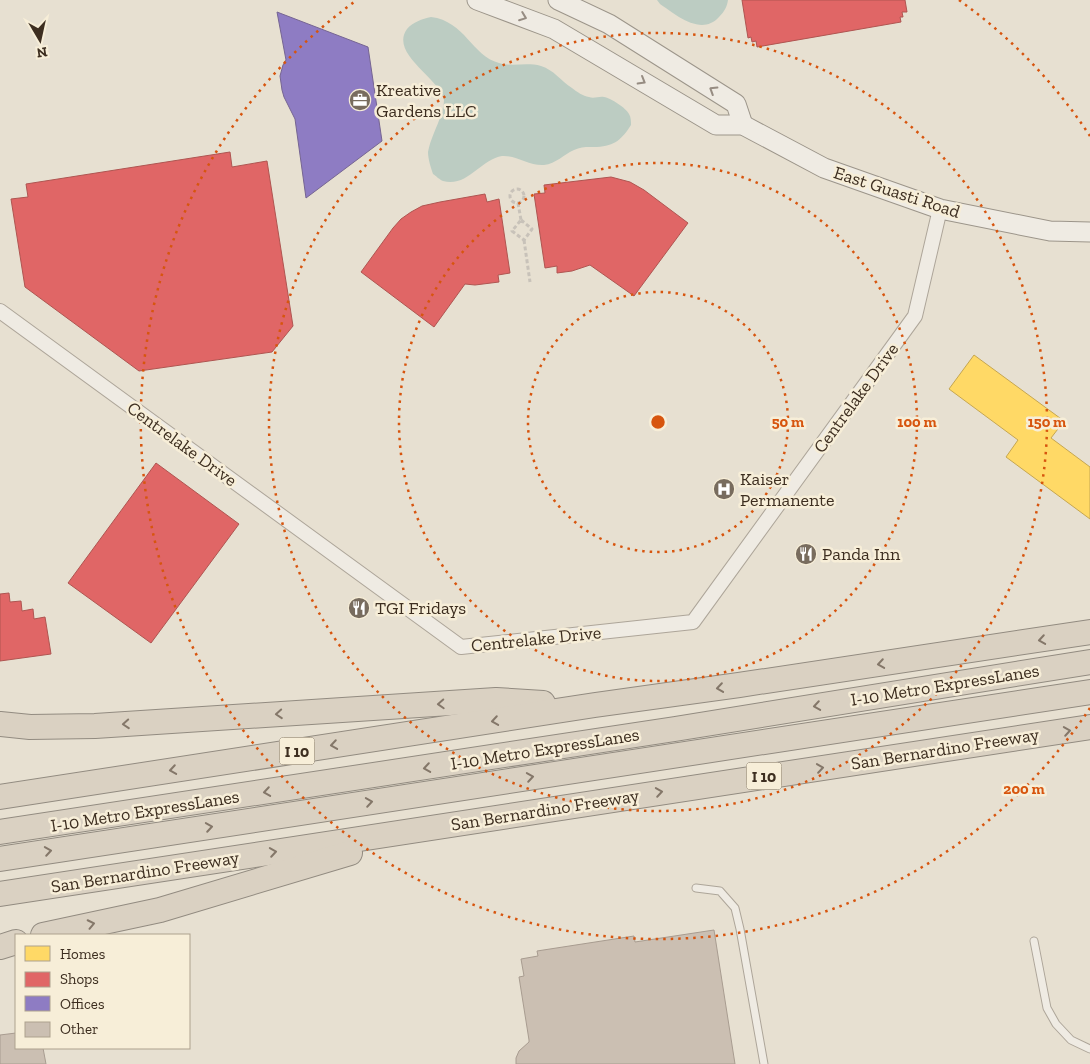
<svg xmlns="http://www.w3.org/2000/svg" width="1090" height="1064" viewBox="0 0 1090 1064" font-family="'Zilla Slab',serif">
  <rect width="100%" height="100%" fill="#e7e0d1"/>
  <g fill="#bcccc2">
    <path d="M657,0H728C727,7 724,12 719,17C701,37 675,14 660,4Z"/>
    <path d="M431,17C465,21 472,56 499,63C512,67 527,62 541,66C554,70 561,81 572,88C577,92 583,96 589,97C594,99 599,96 604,97C611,98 626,108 629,114C631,117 631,122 631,125C622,139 615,146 597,147C590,147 582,146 574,150C564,154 556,164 544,165C529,166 516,155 502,156C481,159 467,188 443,181C440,180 436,176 433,174C431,168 428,159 428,152C430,140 437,127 441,115C442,111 444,105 444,100C441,79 389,54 407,29C413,22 422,19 431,17Z"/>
  </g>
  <path fill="#ffd966" stroke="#c5a651" d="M974,355L1064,421L1051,438L1090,467V519L1006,457L1018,440L949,389Z"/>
  <g fill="#e06666" stroke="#af5551">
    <path d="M742,0H905L907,12H902L903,17H900L901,22L757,47L756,41L752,42L751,37L748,38Z"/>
    <path d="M230,152L232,167L267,161L293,326L272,352L139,371L25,287L11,199L28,197L26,184Z"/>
    <path d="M611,177L630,182L644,190L688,223L634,296L590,265L572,271L557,273V266L545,268L534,194L545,193L544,185Z"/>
    <path d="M485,194L487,202L499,199L510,273L498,275L499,282L475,285L465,284L434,327L361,272L393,228L401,219L411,212L422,206L440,202Z"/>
    <path d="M156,463L239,524L151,643L68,583Z"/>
    <path d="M9,593L10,602L21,601L22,611L33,609L34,619L45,617L51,654L0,661V594Z"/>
  </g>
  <path fill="#8e7cc3" stroke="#766592" d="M277,12L368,47L382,141L306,198L295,119L284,97L282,90L280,76L283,65L286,60Z"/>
  <g fill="#cbbfb2" stroke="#a89c90">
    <path d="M714,930L735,1064H516V1058L519,1051L529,1042V1040L519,977L524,976L521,959L538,956L537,951L634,936L635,942Z"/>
    <path d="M16,1033V1048H43L46,1064H0V1035Z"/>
  </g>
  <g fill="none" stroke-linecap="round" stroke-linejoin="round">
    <g stroke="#ada599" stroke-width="9">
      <g id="service">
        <path d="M696,888L720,891L735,908L740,929L764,1064"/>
        <path d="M1034,941L1047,1008L1056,1024L1071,1040L1090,1049"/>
      </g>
    </g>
    <g stroke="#ada599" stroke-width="16">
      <path id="minor" d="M0,311L461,647L693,622L915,316L940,209"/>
    </g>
    <g stroke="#9c958a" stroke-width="21">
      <g id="secondary">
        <path d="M477,0L554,29L716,125H743L824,168L940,209L1050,231L1090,232"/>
        <path d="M558,0L609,24L736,104L743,125"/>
      </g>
    </g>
    <g stroke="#928b80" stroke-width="26">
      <g id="motorway">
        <path d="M0,724L30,727L95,726L496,700L543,703"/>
        <path d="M0,797L595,705L739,685L1090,632"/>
        <path d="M0,832L675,729L1090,662"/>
        <path d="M0,859L1090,692"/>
        <path d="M0,894L1090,727"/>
        <path d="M43,935L160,910L350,853"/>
        <path d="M0,947L16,942"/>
      </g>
    </g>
    <g stroke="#c8c2b9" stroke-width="3" stroke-dasharray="4 2.5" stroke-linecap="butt">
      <circle cx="517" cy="196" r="7"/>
      <path d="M518,203L521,220"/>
      <path d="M521,220L532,229L524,240L512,231Z"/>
      <path d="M524,240L530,282"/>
    </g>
    <use href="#service" stroke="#efebe3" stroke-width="7"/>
    <use href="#minor" stroke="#efebe3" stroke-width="14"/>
    <use href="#secondary" stroke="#efebe3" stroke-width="19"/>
    <use href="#motorway" stroke="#dad1c2" stroke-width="24"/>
  </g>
  <defs><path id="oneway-chevron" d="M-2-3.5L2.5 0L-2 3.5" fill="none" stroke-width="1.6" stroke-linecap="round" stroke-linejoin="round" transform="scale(1.25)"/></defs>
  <g stroke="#968c82">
    <use href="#oneway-chevron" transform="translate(523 17) rotate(21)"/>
    <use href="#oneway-chevron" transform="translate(642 81) rotate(30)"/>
    <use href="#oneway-chevron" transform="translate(713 90) rotate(-148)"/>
  </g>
  <g stroke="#847769">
    <use href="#oneway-chevron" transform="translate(1042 640) rotate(171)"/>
    <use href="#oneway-chevron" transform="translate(881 664) rotate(171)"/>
    <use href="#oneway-chevron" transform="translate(720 688) rotate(172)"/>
    <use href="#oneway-chevron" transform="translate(441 704) rotate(177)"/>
    <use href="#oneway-chevron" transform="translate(817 706) rotate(171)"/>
    <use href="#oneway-chevron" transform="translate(279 714) rotate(176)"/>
    <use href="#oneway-chevron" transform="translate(495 721) rotate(171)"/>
    <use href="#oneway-chevron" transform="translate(126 724) rotate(176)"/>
    <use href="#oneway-chevron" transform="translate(1067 731) rotate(-9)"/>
    <use href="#oneway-chevron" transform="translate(334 745) rotate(171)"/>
    <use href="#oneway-chevron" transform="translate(427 768) rotate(171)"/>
    <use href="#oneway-chevron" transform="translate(820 768) rotate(-8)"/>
    <use href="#oneway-chevron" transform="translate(173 770) rotate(171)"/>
    <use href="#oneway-chevron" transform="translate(530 777) rotate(-9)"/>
    <use href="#oneway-chevron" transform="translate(267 792) rotate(171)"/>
    <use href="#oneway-chevron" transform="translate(659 792) rotate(-9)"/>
    <use href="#oneway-chevron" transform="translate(369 802) rotate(-9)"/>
    <use href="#oneway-chevron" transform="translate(209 827) rotate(-9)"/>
    <use href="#oneway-chevron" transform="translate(48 851) rotate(-9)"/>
    <use href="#oneway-chevron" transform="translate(273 852) rotate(-9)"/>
    <use href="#oneway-chevron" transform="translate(91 924) rotate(-12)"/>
  </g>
  <g fill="none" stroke="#d7550e" stroke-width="2.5" stroke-dasharray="2.5 5">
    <circle cx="658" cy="422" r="130"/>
    <circle cx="658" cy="422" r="259"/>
    <circle cx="658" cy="422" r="389"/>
    <path d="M1090 708A518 518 0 1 1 357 0M959 0A518 518 0 0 1 1090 136"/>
  </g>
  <defs>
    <g id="office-disc" transform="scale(1.125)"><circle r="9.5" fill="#786c5e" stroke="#f7eed8"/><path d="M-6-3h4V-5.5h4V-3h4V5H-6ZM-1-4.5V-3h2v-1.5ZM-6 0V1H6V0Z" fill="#fff"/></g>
    <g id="hospital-disc" transform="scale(1.125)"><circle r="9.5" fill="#786c5e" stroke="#f7eed8"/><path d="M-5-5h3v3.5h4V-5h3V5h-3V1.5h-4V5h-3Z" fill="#fff"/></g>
    <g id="restaurant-disc" transform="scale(1.125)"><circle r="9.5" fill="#786c5e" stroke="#f7eed8"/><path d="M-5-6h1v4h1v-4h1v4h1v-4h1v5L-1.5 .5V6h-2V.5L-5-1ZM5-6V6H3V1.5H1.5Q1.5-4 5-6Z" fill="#fff"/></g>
  </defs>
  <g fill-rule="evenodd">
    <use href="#office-disc" x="360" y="100"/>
    <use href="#hospital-disc" x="724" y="489"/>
    <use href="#restaurant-disc" x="806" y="554"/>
    <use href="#restaurant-disc" x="359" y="608"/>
  </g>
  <g text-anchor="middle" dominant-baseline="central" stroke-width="5" stroke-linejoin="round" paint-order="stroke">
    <g fill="#f7eed8" stroke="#756857" stroke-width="1">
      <rect x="279.5" y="737.5" width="35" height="27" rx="4"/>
      <rect x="746.5" y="762.5" width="35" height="27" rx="4"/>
    </g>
    <g font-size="16" font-weight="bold" fill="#3d2e20">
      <text x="297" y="751">I 10</text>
      <text x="764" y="776">I 10</text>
    </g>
    <g font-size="18" fill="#3d2e20" stroke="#f7eed8" text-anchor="start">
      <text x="376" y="90">Kreative<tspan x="376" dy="21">Gardens LLC</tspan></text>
      <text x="740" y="479">Kaiser<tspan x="740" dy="21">Permanente</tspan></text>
      <text x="822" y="554">Panda Inn</text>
      <text x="375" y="608">TGI Fridays</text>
    </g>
    <g font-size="18" fill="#3d2e20" stroke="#f7eed8">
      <text transform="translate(897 192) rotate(18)">East Guasti Road</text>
      <text transform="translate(856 398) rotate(-54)">Centrelake Drive</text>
      <text transform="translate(182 444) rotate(36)">Centrelake Drive</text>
      <text transform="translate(536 639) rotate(-6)">Centrelake Drive</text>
      <text transform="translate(945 685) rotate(-9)">I-10 Metro ExpressLanes</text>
      <text transform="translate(545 749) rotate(-9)">I-10 Metro ExpressLanes</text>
      <text transform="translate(945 749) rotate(-9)">San Bernardino Freeway</text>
      <text transform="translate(545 810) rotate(-9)">San Bernardino Freeway</text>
      <text transform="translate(145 811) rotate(-9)">I-10 Metro ExpressLanes</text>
      <text transform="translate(145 872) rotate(-9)">San Bernardino Freeway</text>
    </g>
  </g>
  <circle cx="658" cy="422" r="8" fill="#d7550e" stroke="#f7eed8" stroke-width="2.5"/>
  <g font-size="15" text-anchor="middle" font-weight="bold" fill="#d7550e" stroke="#f7eed8" stroke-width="5" stroke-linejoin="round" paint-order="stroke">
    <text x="788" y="427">50 m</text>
    <text x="917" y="427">100 m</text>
    <text x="1047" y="427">150 m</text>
    <text x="1024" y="794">200 m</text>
  </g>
  <rect x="15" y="934" width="175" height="115" fill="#f7eed8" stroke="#ada18e"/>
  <rect x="25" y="946" width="25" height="15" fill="#ffd966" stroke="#ada18e"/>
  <text x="60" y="959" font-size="15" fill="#3d2e20">Homes</text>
  <rect x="25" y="972" width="25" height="15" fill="#e06666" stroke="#ada18e"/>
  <text x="60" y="984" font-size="15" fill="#3d2e20">Shops</text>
  <rect x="25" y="996" width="25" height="15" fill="#8e7cc3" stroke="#ada18e"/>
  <text x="60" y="1009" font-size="15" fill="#3d2e20">Offices</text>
  <rect x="25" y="1022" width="25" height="15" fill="#cbbfb2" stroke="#ada18e"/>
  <text x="60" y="1034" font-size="15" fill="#3d2e20">Other</text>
  <g transform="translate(40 40) rotate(171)" stroke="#f7eed8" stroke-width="4" paint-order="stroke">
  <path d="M0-4L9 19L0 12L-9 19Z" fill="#3d2e20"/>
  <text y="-8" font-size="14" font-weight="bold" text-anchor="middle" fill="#3d2e20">N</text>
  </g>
</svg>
